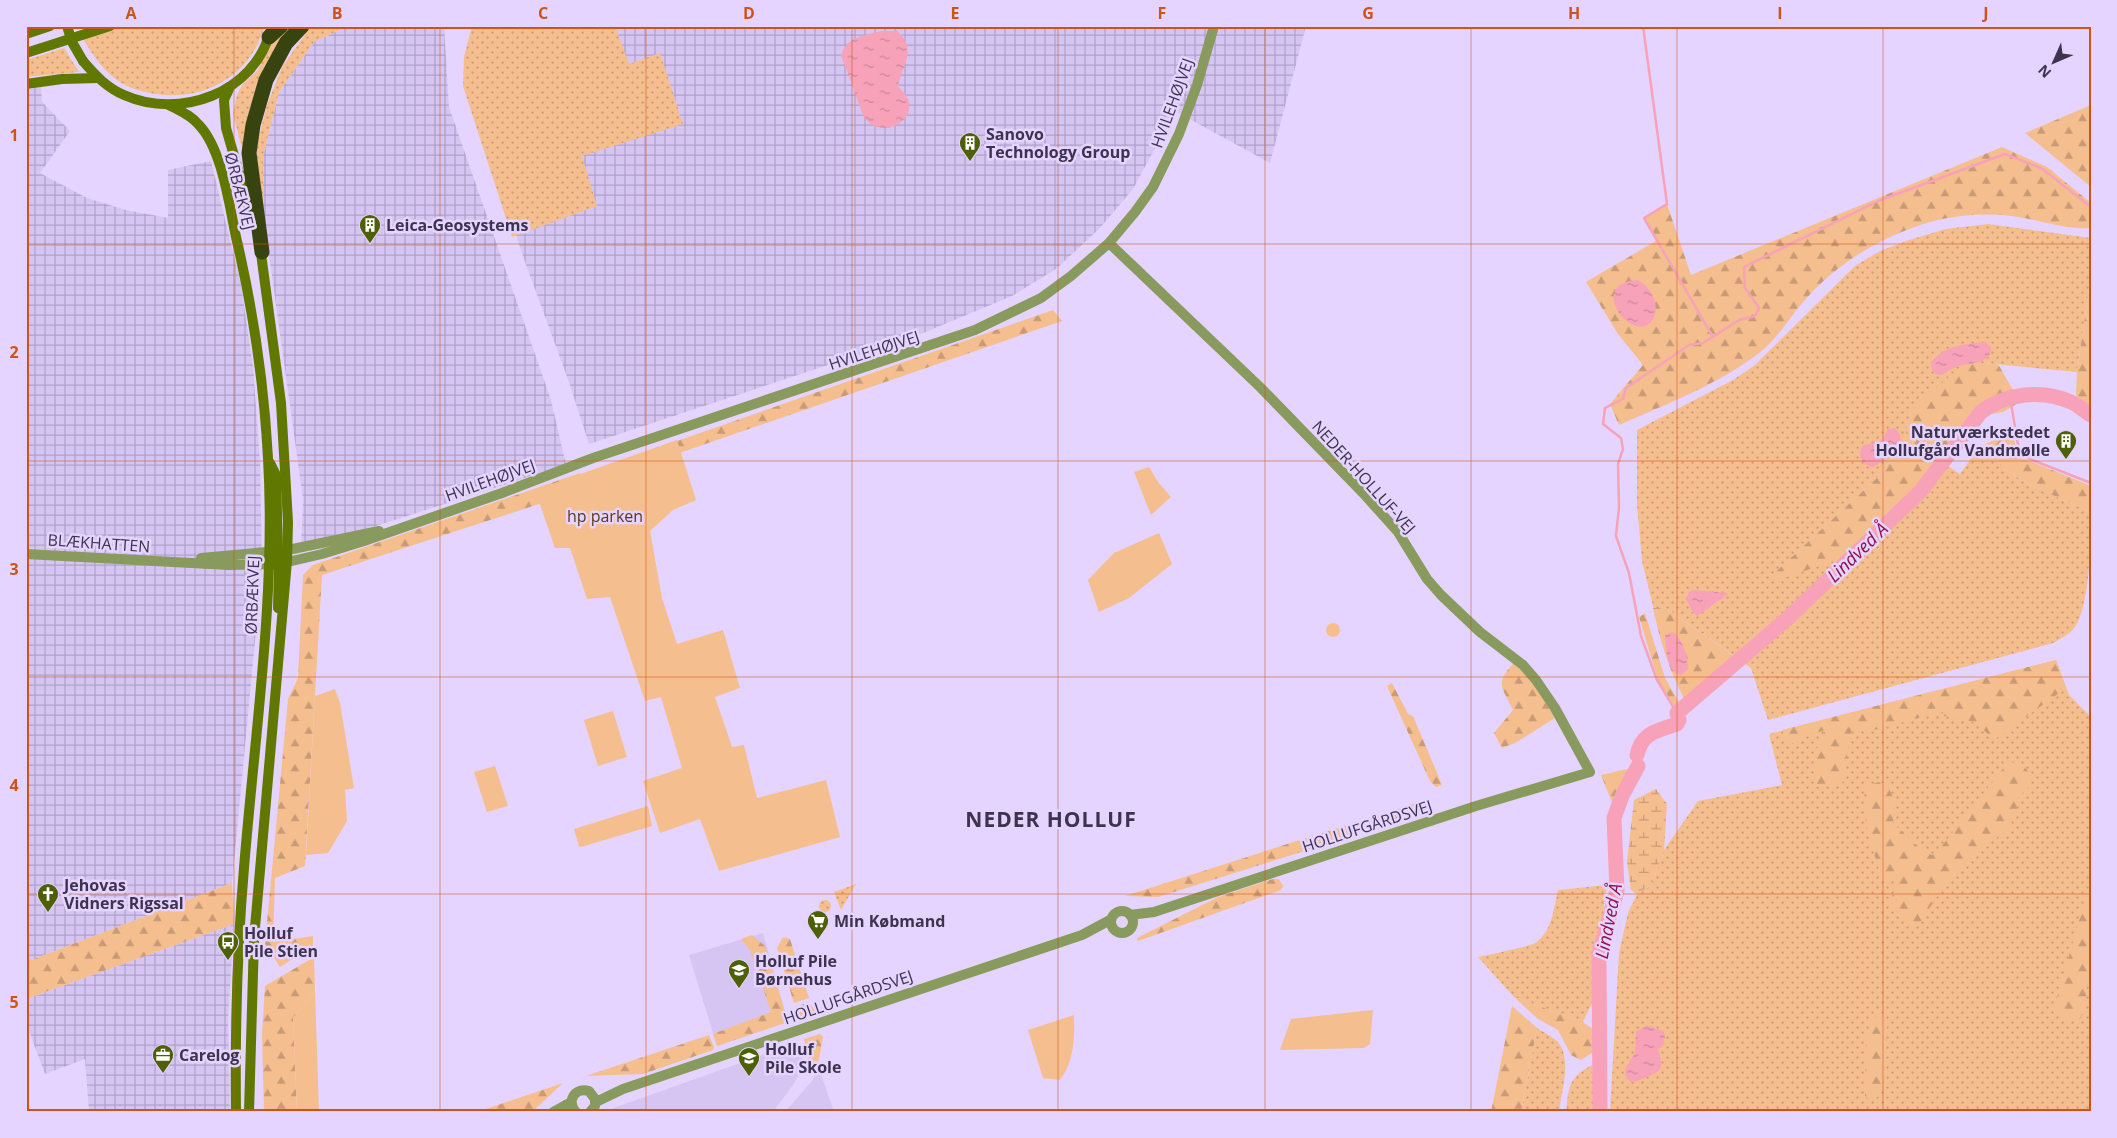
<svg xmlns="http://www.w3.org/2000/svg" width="2117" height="1138" viewBox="0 0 2117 1138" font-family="'Open Sans',sans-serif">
  <defs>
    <pattern id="industrial-grid" width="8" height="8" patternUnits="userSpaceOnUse" patternTransform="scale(1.25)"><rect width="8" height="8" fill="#d6c5f3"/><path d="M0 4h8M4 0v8" fill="none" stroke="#afa1c7"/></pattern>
    <pattern id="grass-dots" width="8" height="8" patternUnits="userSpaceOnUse" patternTransform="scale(1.25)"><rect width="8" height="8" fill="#f5be8e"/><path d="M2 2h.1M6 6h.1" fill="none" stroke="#c89b76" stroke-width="1.8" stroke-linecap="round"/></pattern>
    <pattern id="forest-firs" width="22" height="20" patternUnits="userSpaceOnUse" patternTransform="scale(1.25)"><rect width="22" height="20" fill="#f5be8e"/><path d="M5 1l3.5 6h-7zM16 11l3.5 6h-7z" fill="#c89b76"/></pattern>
    <pattern id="wetland-marsh" width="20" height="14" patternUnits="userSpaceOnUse" patternTransform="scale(1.25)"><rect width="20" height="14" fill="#f5be8e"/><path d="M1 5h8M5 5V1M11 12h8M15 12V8" fill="none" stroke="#c89b76"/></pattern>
    <pattern id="water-ripples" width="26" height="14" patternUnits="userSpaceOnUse" patternTransform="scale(1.25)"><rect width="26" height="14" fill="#f7a2b9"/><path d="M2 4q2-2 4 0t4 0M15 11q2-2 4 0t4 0" fill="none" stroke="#c98599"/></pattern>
  </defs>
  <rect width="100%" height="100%" fill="#e4d4ff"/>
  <g fill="#d6c5f3">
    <path d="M763,933L788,1022L717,1046L689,955Z"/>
    <path d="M796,1043L802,1058V1069L793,1085L773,1112H606L608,1110Z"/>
    <path d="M819,1068L834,1112H785L812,1081Z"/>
  </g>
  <g fill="url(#industrial-grid)">
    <path d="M348,26H444L449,107L551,400L566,465L301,550L303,499L263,211V156L279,92L314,42Z"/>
    <path d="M478,26H1306L1270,163L1175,111L1133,189L1099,229L1056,269L1012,296L916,336L589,444L569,382L524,259L467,86Z"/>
    <path d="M41,87L42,102L70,131L40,173L87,198L126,210L168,218V170L211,161L241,285L253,366L260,463L262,567L232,883L26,962V90Z"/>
    <path d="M234,924L228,1018L230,1112H89L85,1059L45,1074L26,1023V999Z"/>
  </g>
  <g fill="url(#grass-dots)">
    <path d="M123,26H265C262,34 259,43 254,51C233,85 194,100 156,94C143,92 127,88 117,80C102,69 93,55 83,39Z"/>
    <path d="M289,26H297L260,81L249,112L245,160L233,114L237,95L243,84L258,70L270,44Z"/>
    <path d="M311,26H348L314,42L279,92L263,156V211L256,147L267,105L282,67Z"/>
    <path d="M472,26H615L629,64L660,53L683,124L582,156L597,206L512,237L463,86L464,57Z"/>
    <path d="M64,48L79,72L26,77V60Z"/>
    <path d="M1988,224L2091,238V274L2077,372L1984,363L1911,410L1904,443L1877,478L1769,578L1843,558L1931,471L1939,460L1960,474L1979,447L2009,472L2034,487L2091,512C2091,540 2090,604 2075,627C2070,634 2060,639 2053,643L1768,720L1751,668L1666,608L1654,610L1642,561L1637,505V430L1733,380L1755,365L1855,266L1880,251L1909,240L1946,229Z"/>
    <path d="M2056,660L2069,695L2091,717V1112H1610L1619,953L1628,913L1637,894L1652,885L1664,850L1698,801L1782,785L1769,734Z"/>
    <path d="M856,884L841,910L834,892Z"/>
    <path d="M1607,885L1595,966L1593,1001L1583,1022L1514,997L1478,957C1491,954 1525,948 1535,943C1552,933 1554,907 1558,890Z"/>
    <circle cx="825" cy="906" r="6"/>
    <path d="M1537,1028C1543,1032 1552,1036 1557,1041C1573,1058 1561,1092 1559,1112H1521Z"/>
    <path d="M1592,1065L1595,1112H1566C1569,1086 1568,1078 1592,1065Z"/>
  </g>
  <g fill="url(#forest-firs)">
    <path d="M2091,105V187L2025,133Z"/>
    <path d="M2002,147L2047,167L2091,203V228C2068,230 2046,222 2024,218C1994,212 1960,214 1930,222C1882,236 1837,263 1804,301C1790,317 1779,336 1763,350C1720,384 1669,403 1619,425L1610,404L1643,365L1618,334L1586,282L1656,241L1644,218L1667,204L1691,275Z"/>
    <path d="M2091,274V411L2076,395L2077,372Z"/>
    <path d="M1053,310L1062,321L662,459L585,473Z"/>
    <path d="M1984,363L1998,364L2020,402L2003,412L1971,417L1931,471L1843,558L1777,580L1769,578L1877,478L1904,443L1911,410L1960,367Z"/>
    <path d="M2012,431L2018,456L2091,486V512L2034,487L2009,472L1979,447Z"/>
    <path d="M580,473L585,489L322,575L305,866L275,878L273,942L313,936V946L280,967L265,944L288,699L298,678L303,575L313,565Z"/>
    <path d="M1653,608H1666L1735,657L1689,697L1684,699C1669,669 1660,641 1653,608Z"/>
    <path d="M1645,613L1665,678L1680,704L1674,706L1658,680L1639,617Z"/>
    <path d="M2056,660L2066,688L1994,740L1975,722L1944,716L1942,711L1879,729L1851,732L1842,785L1815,787L1817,749L1825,730L1808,735L1798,745L1786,741L1782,730Z"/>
    <path d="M1514,663L1535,684L1555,718L1515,743L1502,748L1494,733L1513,710C1502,686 1494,684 1514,663Z"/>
    <path d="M1392,683L1408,714L1413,716L1442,785L1436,787L1430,781L1387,686Z"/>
    <path d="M2009,761L2025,767L2032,777L2031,785L2018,798L2016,813L2008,830L1987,844L1950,877L1919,924L1912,925L1890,901L1898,883L1894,880L1886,879L1880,874C1873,847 1859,814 1866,787L1878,782L1887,784L1895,802L1893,823L1924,852L1932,855L1937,852Z"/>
    <path d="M1636,767L1613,805L1601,775Z"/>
    <path d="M1422,801L1419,811L1311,849L1158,897L1125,896Z"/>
    <path d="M1273,879H1279L1283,886L1281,890L1138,941L1137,938L1218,897Z"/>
    <path d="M232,883L234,924L26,999V962Z"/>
    <path d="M2086,896L2091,897V981C2084,988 2087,997 2086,1007C2086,1011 2082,1015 2080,1019L2070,1022L2053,1012Z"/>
    <path d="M752,935L765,946L788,1022L717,1046L713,1034L771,1012L750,950L741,939Z"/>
    <path d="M783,937L790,939L809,998L794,1003L777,948Z"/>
    <path d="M314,957L315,991L293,1018L297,1112H264L262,1035L265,986Z"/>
    <path d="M1514,997L1583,1022L1594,1030L1592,1053L1581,1060L1571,1055L1558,1030L1538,1019Z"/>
    <path d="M807,1003L811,1005L817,1014L800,1019L795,1007Z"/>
    <path d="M1512,1006L1537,1028L1521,1112H1491Z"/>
    <path d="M1879,1015L1885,1017L1887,1028L1884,1044V1057L1886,1067L1880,1095L1872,1101L1865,1096L1866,1039L1870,1023Z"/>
    <path d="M820,1034L823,1037L818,1065L809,1063L804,1039Z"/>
    <path d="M709,1035L714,1047L713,1050L643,1074L586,1076Z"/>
    <path d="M563,1083L532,1112H477Z"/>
  </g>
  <path fill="url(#wetland-marsh)" d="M1656,789L1667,804L1664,850L1652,885L1637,894L1631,890L1627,862L1634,800Z"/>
  <g fill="#f5be8e">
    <path d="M677,440L696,500L673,510L650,531L662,598L677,644L723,630L740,688L715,697L732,747L744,745L757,798L826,780L840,837L719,871L700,819L660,833L643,781L682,768L661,697L645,701L610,597L587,599L570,548H555L535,490Z"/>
    <path d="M1149,467L1158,482L1171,497L1151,515L1134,472Z"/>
    <path d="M1159,533L1172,564L1129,598L1099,612L1088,580L1114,553Z"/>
    <circle cx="1333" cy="630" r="7"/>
    <path d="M335,689L340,703L354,788L345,790L347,821L328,853L306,855L315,696Z"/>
    <path d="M613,711L627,757L598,766L584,720Z"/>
    <path d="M495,766L508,806L487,812L474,772Z"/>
    <path d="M648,806L652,826L581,847L579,846L574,829Z"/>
    <path d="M315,991L319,1112H297L293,1018Z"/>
    <path d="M1373,1010L1370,1044L1364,1048L1280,1050L1291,1019Z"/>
    <path d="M1074,1015C1075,1036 1074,1062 1060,1080L1043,1078L1028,1030Z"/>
  </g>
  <g fill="url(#water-ripples)">
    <path d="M881,31H897C918,49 903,63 898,86C902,91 908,97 909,102C914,123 880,140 864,117C861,112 859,104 857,99C852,84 847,70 841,56C845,37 865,35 881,31Z"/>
    <path d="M1638,280C1652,287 1662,309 1651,322C1632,344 1585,283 1638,280Z"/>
    <path d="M1985,342L1991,347C1992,366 1968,362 1956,367C1951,369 1946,372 1942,375C1933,375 1930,369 1932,361C1948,344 1964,345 1985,342Z"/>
    <path d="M1895,428C1912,444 1886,459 1873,467C1861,465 1858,456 1862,446L1882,440L1888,429Z"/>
    <path d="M1694,590L1727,593L1728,594L1697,616L1693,613L1686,599L1689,592Z"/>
    <path d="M1673,632C1683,639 1688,658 1688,669L1681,675C1666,673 1666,648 1665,635Z"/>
    <path d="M1651,1026L1662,1031L1665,1035L1664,1044L1658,1050C1660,1056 1663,1063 1660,1069C1658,1073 1637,1082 1632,1082C1629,1081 1628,1080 1626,1078L1625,1069L1635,1053L1636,1032L1644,1027Z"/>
  </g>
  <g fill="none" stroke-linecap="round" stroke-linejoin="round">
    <g stroke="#f7a2b9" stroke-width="2.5">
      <path d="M1643,26L1667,204L1644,218L1713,337"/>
      <path d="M2010,397L2019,451L2030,459L2091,483"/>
      <path d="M1677,713L1657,680L1641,636L1629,573L1616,536L1619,507L1618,464L1623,449L1621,438L1603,424L1605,408L1623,399L1626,388L1689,345L1703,343L1739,320L1755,316L1759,308L1745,288L1744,267L1878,201L2005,154L2041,168L2091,207"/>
    </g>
    <g stroke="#f7a2b9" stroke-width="15">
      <path d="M1637,755C1642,732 1657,731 1677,724L1679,720L1677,713L1788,618L1920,492L1981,412C2006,393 2042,389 2071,402C2078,405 2084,411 2091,415"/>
      <path d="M1600,1112L1599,953L1617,891L1614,818L1622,796L1638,766"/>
    </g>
    <g stroke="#889a5d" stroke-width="10">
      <path d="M1109,243L1260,387L1363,493L1398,532L1427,579L1441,595L1480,632L1523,665L1536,680L1555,708L1590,772L1476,806L1154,912L1130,915"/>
      <path d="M26,554L228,565L279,564L322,554L364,541L502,493L593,458L975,330L1041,298L1071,276L1109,243L1135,212L1153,187L1179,134L1197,85L1214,26"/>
      <path d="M201,558L288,550L379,531"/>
      <circle cx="1122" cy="922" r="11"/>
      <path d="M596,1102L623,1089L1082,935L1110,920"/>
      <path d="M553,1112L571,1102"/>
      <path d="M576,1112C566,1101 575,1087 589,1091L595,1099V1106L590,1112"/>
    </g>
    <g stroke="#617800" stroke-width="10">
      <path d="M26,34L50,26"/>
      <path d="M26,53L110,26"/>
      <path d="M83,61C95,75 107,88 124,95C180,120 254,93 270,32"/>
      <path d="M26,84L62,79L98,78"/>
      <path d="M230,87L224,100L226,128L252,218"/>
      <path d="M169,105C180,111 191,115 199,125C222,149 229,204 236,237C253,309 264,384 268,458C276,595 255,731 244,868C237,949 235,1030 236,1112"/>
      <path d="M270,463L276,475L278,551L287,561"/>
      <path d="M270,554L279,564L278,608"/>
      <path d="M249,1112L254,939L287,561L288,522L281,403L260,246"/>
    </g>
    <g stroke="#38440f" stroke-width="15">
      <path d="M269,37L281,26"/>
      <path d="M262,252L249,153L253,125L266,80L286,43L302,26"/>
    </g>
    <path stroke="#617800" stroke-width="10" d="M67,26L72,42L83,61"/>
  </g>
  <path fill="none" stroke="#ce5316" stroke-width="1" stroke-opacity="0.55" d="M234,26V1112M440,26V1112M646,26V1112M852,26V1112M1058,26V1112M1265,26V1112M1471,26V1112M1677,26V1112M1883,26V1112M26,244H2091M26,461H2091M26,677H2091M26,894H2091"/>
  <defs>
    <g id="building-pin" transform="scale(1.125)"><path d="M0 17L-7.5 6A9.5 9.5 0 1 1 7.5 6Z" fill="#4d6006" stroke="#e4d4ff"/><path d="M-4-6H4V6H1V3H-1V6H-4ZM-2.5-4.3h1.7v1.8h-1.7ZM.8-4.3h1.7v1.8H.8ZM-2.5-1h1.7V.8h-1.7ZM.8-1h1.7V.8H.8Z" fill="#fff"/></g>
    <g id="church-pin" transform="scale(1.125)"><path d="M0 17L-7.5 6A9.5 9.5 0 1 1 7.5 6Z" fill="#4d6006" stroke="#e4d4ff"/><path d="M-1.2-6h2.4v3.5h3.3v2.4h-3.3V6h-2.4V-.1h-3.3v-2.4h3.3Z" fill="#fff"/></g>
    <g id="supermarket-pin" transform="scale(1.125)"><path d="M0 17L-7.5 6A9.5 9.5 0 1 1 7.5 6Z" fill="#4d6006" stroke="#e4d4ff"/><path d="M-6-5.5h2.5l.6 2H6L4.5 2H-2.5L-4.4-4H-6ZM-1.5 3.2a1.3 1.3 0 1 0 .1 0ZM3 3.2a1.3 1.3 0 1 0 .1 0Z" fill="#fff"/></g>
    <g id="bus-pin" transform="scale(1.125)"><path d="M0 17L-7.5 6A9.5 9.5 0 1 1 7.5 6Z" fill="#4d6006" stroke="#e4d4ff"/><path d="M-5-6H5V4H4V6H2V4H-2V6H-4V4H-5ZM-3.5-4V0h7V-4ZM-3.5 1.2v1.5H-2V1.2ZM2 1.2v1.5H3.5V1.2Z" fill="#fff"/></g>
    <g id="school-pin" transform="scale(1.125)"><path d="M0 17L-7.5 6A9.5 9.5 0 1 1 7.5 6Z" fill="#4d6006" stroke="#e4d4ff"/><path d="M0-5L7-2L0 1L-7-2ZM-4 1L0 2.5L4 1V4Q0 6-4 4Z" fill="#fff"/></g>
    <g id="office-pin" transform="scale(1.125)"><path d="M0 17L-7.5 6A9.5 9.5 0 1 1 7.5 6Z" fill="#4d6006" stroke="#e4d4ff"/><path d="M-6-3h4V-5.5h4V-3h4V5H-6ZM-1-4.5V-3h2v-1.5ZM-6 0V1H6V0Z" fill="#fff"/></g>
  </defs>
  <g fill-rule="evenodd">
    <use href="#building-pin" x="970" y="143"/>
    <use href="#building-pin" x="370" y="225"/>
    <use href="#building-pin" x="2066" y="441"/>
    <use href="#church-pin" x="48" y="894"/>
    <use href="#supermarket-pin" x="818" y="921"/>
    <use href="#bus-pin" x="228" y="942"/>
    <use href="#school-pin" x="739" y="970"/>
    <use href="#office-pin" x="163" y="1055"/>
    <use href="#school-pin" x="749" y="1058"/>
  </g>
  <g text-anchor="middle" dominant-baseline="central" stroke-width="5" stroke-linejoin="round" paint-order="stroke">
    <g font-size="16" fill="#3e334f" stroke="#e4d4ff">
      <text transform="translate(1172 103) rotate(-70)">HVILEHØJVEJ</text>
      <text transform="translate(240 191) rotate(76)">ØRBÆKVEJ</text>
      <text transform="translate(874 350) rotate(-18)">HVILEHØJVEJ</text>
      <text transform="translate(1364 477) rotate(48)">NEDER-HOLLUF-VEJ</text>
      <text transform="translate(490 480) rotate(-20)">HVILEHØJVEJ</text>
      <text transform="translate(99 543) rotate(4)">BLÆKHATTEN</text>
      <text transform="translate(252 595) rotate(-88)">ØRBÆKVEJ</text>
      <text transform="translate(1367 826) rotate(-18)">HOLLUFGÅRDSVEJ</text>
      <text transform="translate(848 997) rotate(-19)">HOLLUFGÅRDSVEJ</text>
    </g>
    <g font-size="16" font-weight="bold" fill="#3e334f" stroke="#e4d4ff" text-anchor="start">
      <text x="986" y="134">Sanovo<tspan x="986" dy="18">Technology Group</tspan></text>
      <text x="386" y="225">Leica-Geosystems</text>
      <text x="2050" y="432" text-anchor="end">Naturværkstedet<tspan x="2050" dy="18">Hollufgård Vandmølle</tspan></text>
      <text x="64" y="885">Jehovas<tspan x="64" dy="18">Vidners Rigssal</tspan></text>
      <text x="834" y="921">Min Købmand</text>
      <text x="244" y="933">Holluf<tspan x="244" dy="18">Pile Stien</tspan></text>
      <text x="755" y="961">Holluf Pile<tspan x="755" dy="18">Børnehus</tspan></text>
      <text x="765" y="1049">Holluf<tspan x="765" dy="18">Pile Skole</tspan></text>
      <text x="179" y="1055">Carelog</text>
    </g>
    <g font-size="16" fill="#5a391a" stroke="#e4d4ff">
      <text x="605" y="516">hp parken</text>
    </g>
    <g font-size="18" font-style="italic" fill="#901249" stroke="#e4d4ff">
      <text transform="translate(1857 552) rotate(-44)">Lindved Å</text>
      <text transform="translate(1608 921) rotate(-79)">Lindved Å</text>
    </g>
    <g font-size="21" font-weight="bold" letter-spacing="1" fill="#3e334f" stroke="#e4d4ff">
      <text x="1051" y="819">NEDER HOLLUF</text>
    </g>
  </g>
  <rect width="2117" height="1138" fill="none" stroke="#e4d4ff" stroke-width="55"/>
  <g transform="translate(2054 62) rotate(225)" stroke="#e4d4ff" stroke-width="4" paint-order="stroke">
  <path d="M0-4L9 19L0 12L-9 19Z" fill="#3e334f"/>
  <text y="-8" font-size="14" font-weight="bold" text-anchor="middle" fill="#3e334f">N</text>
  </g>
  <rect x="28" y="28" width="2062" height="1082" fill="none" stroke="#ce5316" stroke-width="2"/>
  <g font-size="16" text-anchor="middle" font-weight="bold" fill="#ce5316">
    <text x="131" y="19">A</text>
    <text x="337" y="19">B</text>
    <text x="543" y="19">C</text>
    <text x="749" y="19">D</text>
    <text x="955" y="19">E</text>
    <text x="1162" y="19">F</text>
    <text x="1368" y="19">G</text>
    <text x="1574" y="19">H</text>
    <text x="1780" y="19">I</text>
    <text x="1986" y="19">J</text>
    <text x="14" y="141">1</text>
    <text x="14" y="358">2</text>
    <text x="14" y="575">3</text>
    <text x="14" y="791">4</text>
    <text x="14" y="1008">5</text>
  </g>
</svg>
